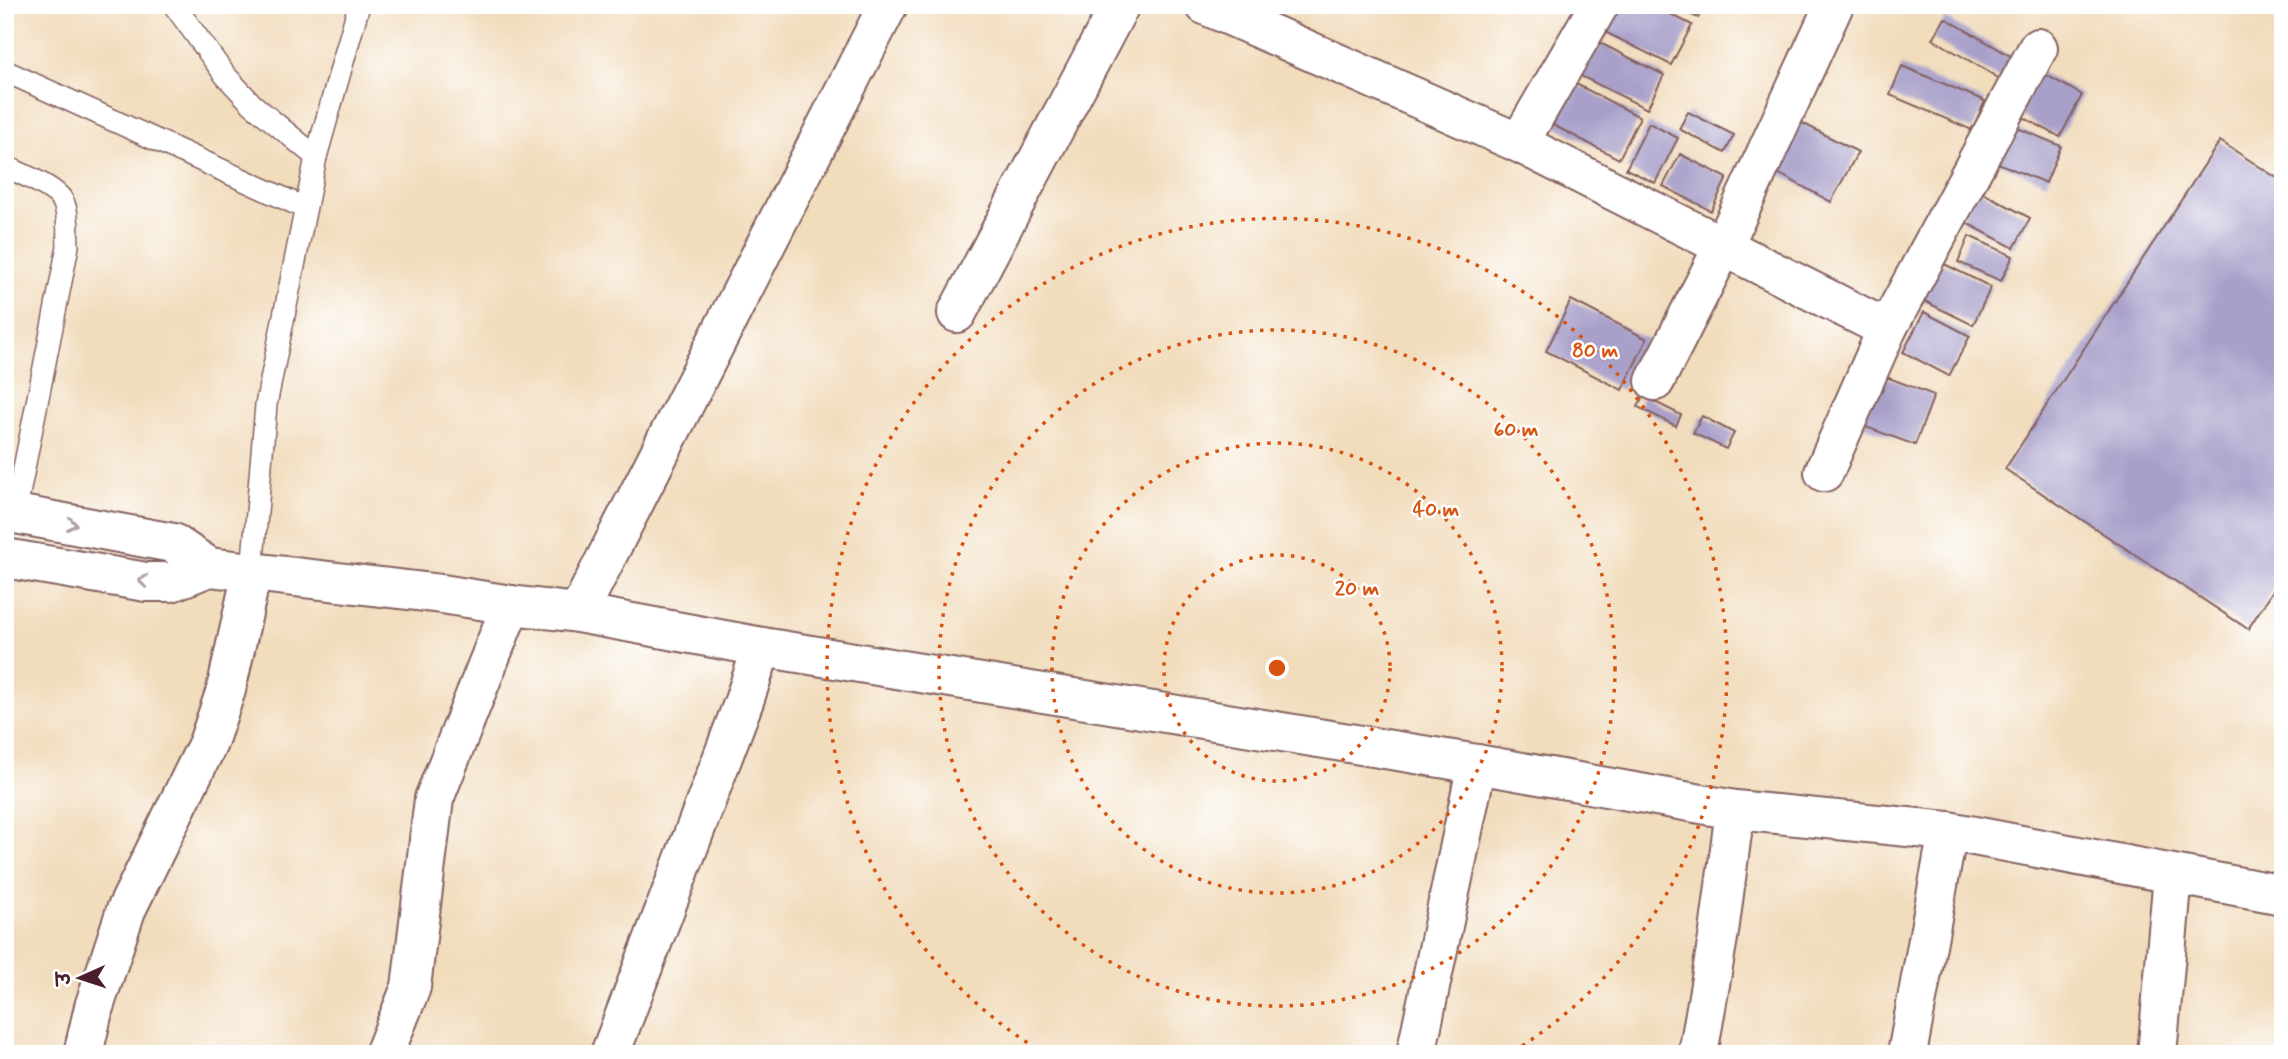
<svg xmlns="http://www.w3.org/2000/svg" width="2288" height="1059" viewBox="0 0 2288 1059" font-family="Mynerve,'Playpen Sans Deva',sans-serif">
  <rect width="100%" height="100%" fill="#fff"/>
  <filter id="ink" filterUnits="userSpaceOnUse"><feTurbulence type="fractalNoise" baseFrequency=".0143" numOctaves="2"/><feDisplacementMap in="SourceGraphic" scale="14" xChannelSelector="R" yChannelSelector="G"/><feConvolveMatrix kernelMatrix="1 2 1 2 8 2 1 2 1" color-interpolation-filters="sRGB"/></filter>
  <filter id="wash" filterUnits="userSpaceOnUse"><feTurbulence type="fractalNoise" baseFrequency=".00686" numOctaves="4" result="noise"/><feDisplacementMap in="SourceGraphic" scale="28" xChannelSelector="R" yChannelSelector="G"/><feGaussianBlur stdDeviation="1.57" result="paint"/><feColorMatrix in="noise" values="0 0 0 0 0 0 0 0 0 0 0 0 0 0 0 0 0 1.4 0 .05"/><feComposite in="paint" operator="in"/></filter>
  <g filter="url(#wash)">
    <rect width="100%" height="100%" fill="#f1dcbc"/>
    <g id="blocks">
      <g fill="#a9a0ca">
        <path d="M1608,5H1653L1692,25L1671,65L1597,28Z"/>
        <path d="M1672,5H1704L1698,18Z"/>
        <path d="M1945,18L2019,61L2007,83L1933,39Z"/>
        <path d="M1590,38L1664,75L1647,109L1573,72Z"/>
        <path d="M1902,66L1985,101L1972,130L1890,95Z"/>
        <path d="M2039,71L2082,95L2060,137L2017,114Z"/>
        <path d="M1574,83L1640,117L1619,159L1553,125Z"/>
        <path d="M1688,112L1734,135L1725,153L1679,129Z"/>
        <path d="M1791,117L1858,152L1831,202L1765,166Z"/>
        <path d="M1649,123L1678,138L1655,183L1626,169Z"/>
        <path d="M2008,124L2061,146L2046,183L1993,161Z"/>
        <path d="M2220,141L2283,182V575L2248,629L2005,469Z"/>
        <path d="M1680,154L1727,178L1711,211L1663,186Z"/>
        <path d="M1978,190L2030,218L2014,248L1961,220Z"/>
        <path d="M1969,236L2013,256L2001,281L1958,262Z"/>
        <path d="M1936,260L1991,287L1973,325L1918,298Z"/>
        <path d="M1571,300L1647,339L1622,390L1546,351Z"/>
        <path d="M1924,312L1970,336L1949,376L1903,352Z"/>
        <path d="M1873,372L1934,395L1915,445L1855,423Z"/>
        <path d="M1643,396L1681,415L1676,426L1638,407Z"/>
        <path d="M1702,416L1734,433L1726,449L1693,433Z"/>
      </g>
    </g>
  </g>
  <g filter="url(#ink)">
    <use href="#blocks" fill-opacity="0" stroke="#84615e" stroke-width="2"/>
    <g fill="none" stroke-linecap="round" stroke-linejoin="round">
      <g stroke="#84615e" stroke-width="24">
        <g id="lane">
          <path d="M174,5L225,75L252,104L316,157"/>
          <path d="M5,71L305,208"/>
          <path d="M5,166C21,174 48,184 60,197C70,208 67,232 68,246L15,514"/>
          <path d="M252,572L266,405L316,157L359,5"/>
        </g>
      </g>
      <g stroke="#84615e" stroke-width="42">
        <g id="street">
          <path d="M1205,5L1519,143L1599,5"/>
          <path d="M1519,143L1887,329"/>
          <path d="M957,313L1120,5"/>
          <path d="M1655,381L1723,247L1834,5"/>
          <path d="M1824,472L1887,329L2038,48"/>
          <path d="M578,613L888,5"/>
          <path d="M83,1054L94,1007L126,910L208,743L226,690L252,572"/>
          <path d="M610,1054L744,701L762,647"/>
          <path d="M1416,1054L1477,764"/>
          <path d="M1698,1054L1719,932L1735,810"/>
          <path d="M1907,1054L1948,831"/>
          <path d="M2157,1054L2173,875"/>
        </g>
      </g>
      <g stroke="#84615e" stroke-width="42">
        <g id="secondary">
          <path d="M5,512L173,543L209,567"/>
          <path d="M5,558L146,582H171L209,567L442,594L511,605L578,613L762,647L1477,764L1735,810L1948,831L2283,895"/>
          <path d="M384,1054L411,987L434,799L511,605"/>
        </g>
      </g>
      <use href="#lane" stroke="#fff" stroke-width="21"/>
      <use href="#street" stroke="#fff" stroke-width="38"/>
      <use href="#secondary" stroke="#fff" stroke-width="38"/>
    </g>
    <defs><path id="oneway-chevron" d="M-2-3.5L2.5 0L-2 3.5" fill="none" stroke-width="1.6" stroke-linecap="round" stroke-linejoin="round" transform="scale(1.75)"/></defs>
    <g stroke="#ae9aa0">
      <use href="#oneway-chevron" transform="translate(72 524) rotate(10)"/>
      <use href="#oneway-chevron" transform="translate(143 581) rotate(-174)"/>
    </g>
  </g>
  <g fill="none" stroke="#d8530f" stroke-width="3.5" stroke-dasharray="3.5 7">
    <circle cx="1277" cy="668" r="113"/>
    <circle cx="1277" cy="668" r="225"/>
    <circle cx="1277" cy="668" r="338"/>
    <path d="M1045 1054A450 450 0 1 1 1509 1054"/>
  </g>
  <circle cx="1277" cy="668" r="10" fill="#d8530f" stroke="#fff" stroke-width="3.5"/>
  <g font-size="21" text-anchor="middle" font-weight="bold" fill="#d8530f" stroke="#fff" stroke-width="5" stroke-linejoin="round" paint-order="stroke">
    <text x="1595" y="357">80 m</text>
    <text x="1516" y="436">60 m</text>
    <text x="1436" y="516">40 m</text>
    <text x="1357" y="595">20 m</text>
  </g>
  <rect width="2288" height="1059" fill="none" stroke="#fff" stroke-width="28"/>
  <g transform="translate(80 978) rotate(267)" stroke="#ffffff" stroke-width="5" paint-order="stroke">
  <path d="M0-5L12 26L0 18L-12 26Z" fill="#4a1f2b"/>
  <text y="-10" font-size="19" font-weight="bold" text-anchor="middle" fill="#4a1f2b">उ</text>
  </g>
</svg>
